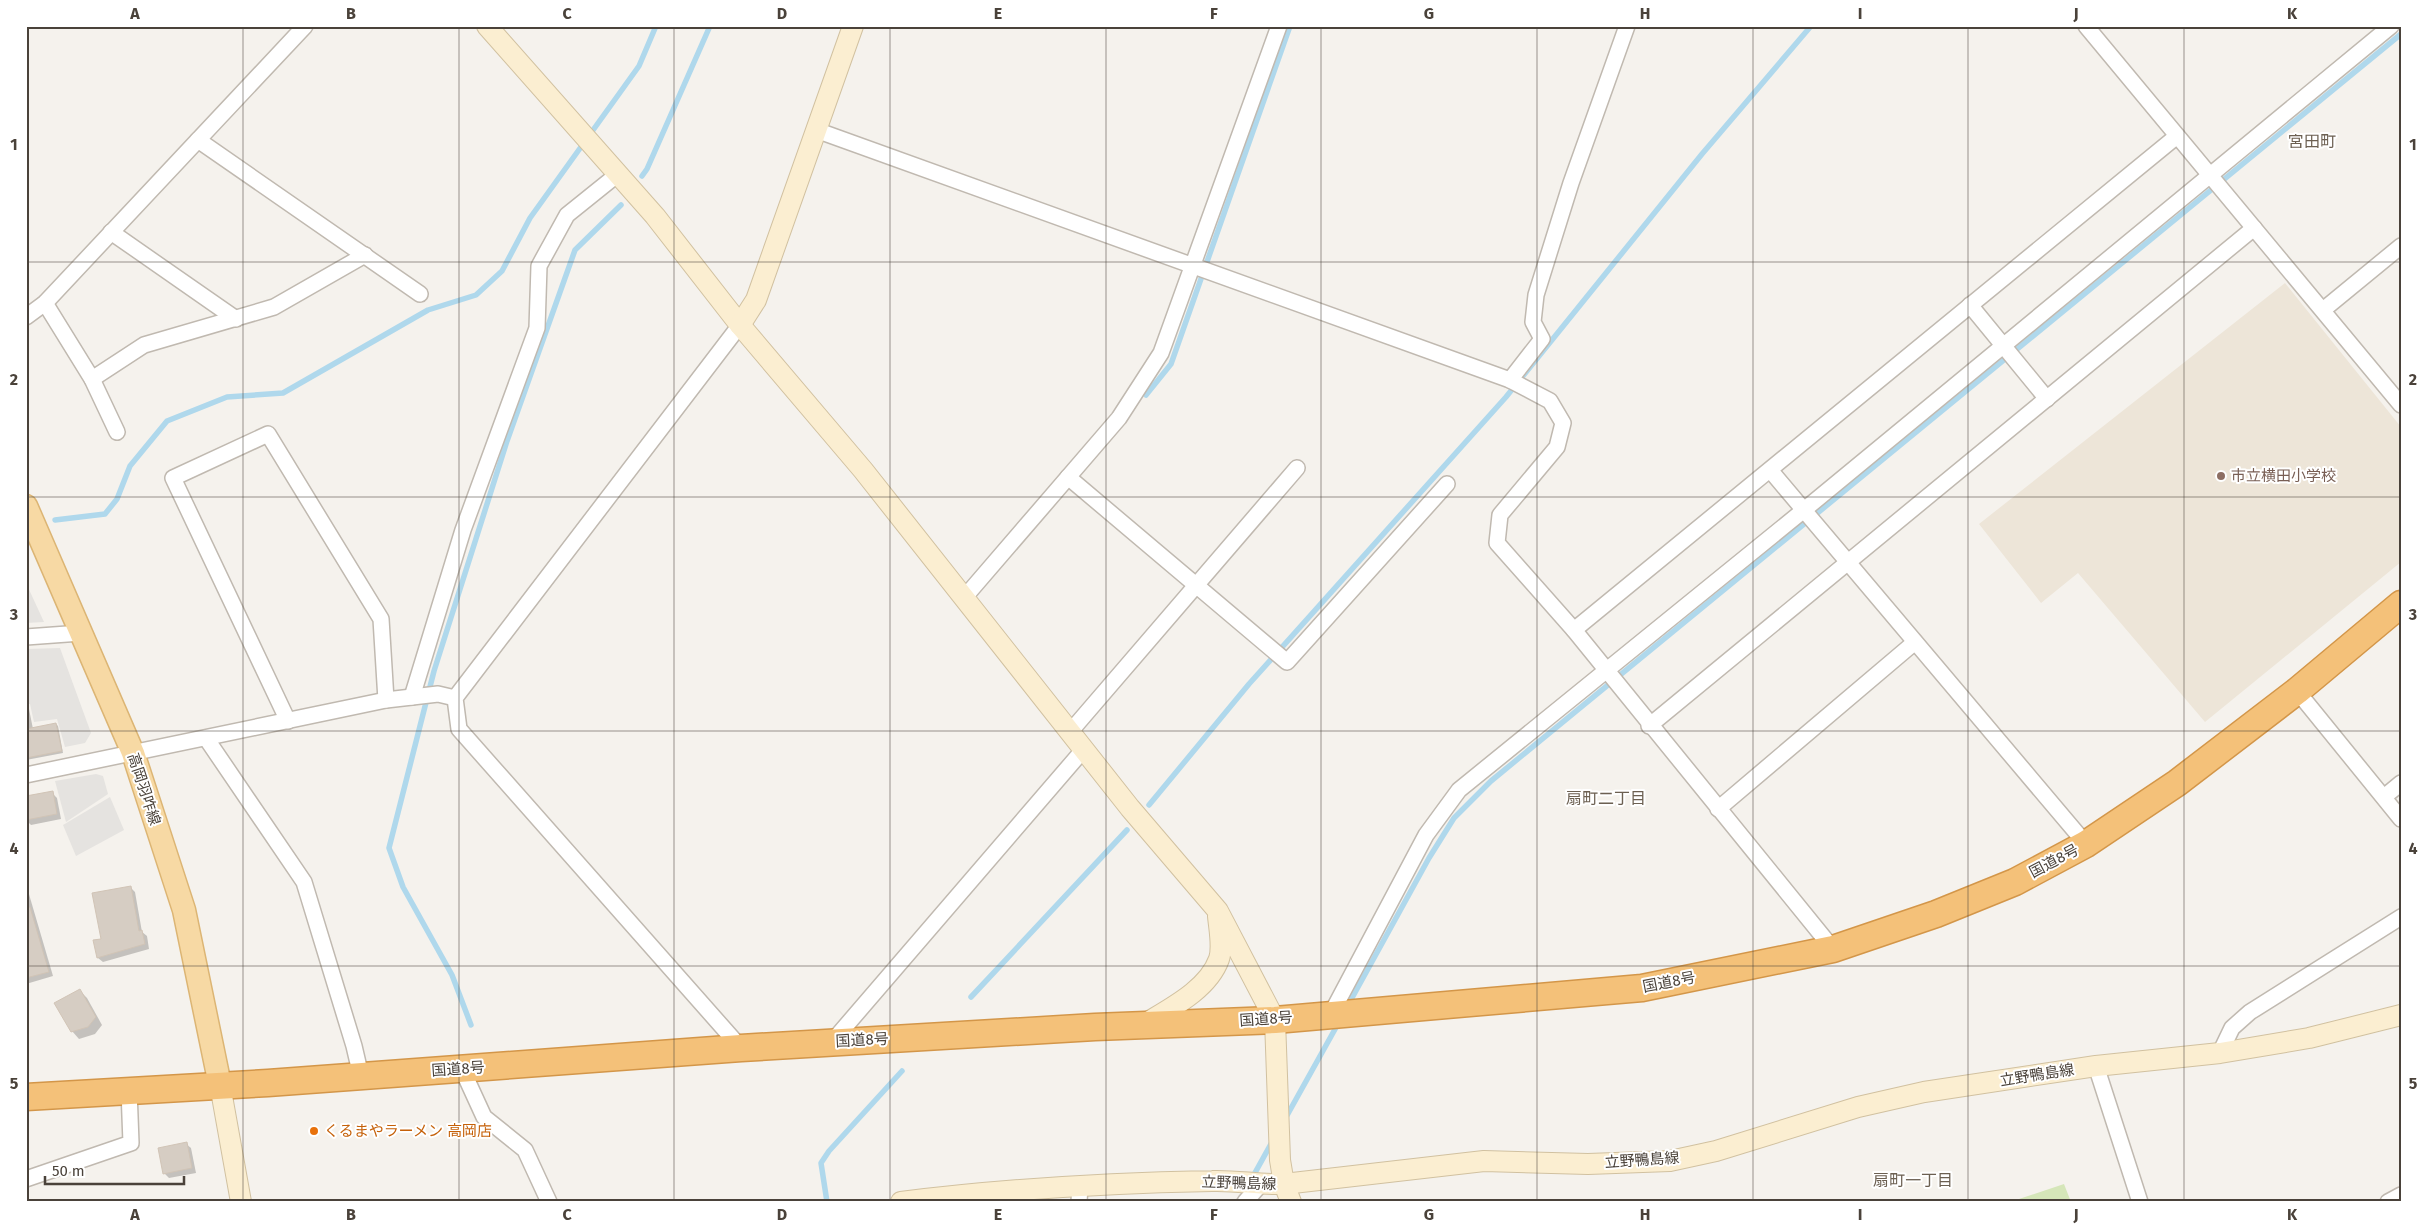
<svg xmlns="http://www.w3.org/2000/svg" width="2427" height="1228" viewBox="0 0 2427 1228" font-family="'Fira Sans','Noto Sans JP',sans-serif">
  <rect width="100%" height="100%" fill="#f5f2ed"/>
  <path fill="#ede5d8" d="M2285,283L2401,427V562L2205,722L2078,573L2041,603L1979,524Z"/>
  <path fill="#d5e6b9" d="M2064,1184L2071,1202H2010Z"/>
  <g fill="#e5e3e0">
    <path d="M26,583L44,622L26,623Z"/>
    <path d="M60,648L91,733L85,743L65,747L57,719L34,722L30,704H26V649Z"/>
    <path d="M96,774L103,776L108,794L66,822L55,781Z"/>
    <path d="M110,797L124,830L76,856L63,825Z"/>
  </g>
  <g fill="#0003">
    <path d="M26,707L29,709L33,729L56,724L58,726L63,753L26,760Z"/>
    <path d="M52,793L57,798L61,819L31,825L26,820V797Z"/>
    <path d="M26,884L53,976L26,984Z"/>
    <path d="M130,887L135,892L142,932L147,936L149,949L103,962L98,958L102,940Z"/>
    <path d="M79,990L87,998L102,1025L95,1034L79,1039L72,1031Z"/>
    <path d="M186,1144L191,1148L196,1173L169,1178L164,1173Z"/>
  </g>
  <g fill="none" stroke-linecap="round" stroke-linejoin="round">
    <g stroke="#afd8ec" stroke-width="5.5">
      <path d="M642,176L647,169L710,26"/>
      <path d="M1146,395L1171,364L1290,26"/>
      <path d="M55,520L105,514L117,499L130,466L167,421L227,397L283,393L428,310L476,295L502,271L530,218L639,66L656,26"/>
      <path d="M1149,805L1249,684L1506,397L1702,154L1811,26"/>
      <path d="M971,997L1127,830"/>
      <path d="M1347,1007L1429,858L1454,818L1491,781L2401,34"/>
      <path d="M471,1025L452,975L403,887L389,848L434,671L507,441L575,250L621,205"/>
      <path d="M1285,1119L1339,1022"/>
      <path d="M1251,1180L1272,1142"/>
      <path d="M827,1202L821,1163L829,1151L902,1071"/>
    </g>
  </g>
  <g fill="#d6cdc3" stroke="#d1c4b6">
    <path d="M56,723L62,751L26,758V729Z"/>
    <path d="M53,791L57,814L26,820V796Z"/>
    <path d="M131,886L139,931L142,930L145,944L97,958L93,940L101,939L92,893Z"/>
    <path d="M30,907L49,972L26,978V908Z"/>
    <path d="M80,989L96,1017L88,1027L71,1032L54,1003Z"/>
    <path d="M187,1142L192,1168L163,1174L158,1148Z"/>
  </g>
  <g fill="none" stroke-linecap="round" stroke-linejoin="round">
    <g stroke="#c0b9b0" stroke-width="18">
      <g id="street">
        <path d="M2086,26L2401,405"/>
        <path d="M816,130L1510,380L1550,401L1563,423L1557,447L1500,515L1497,543L1574,630L1833,949"/>
        <path d="M198,140L420,294"/>
        <path d="M111,232L236,319"/>
        <path d="M45,303L92,379L117,432"/>
        <path d="M1970,305L2047,399"/>
        <path d="M2323,310L2401,246"/>
        <path d="M26,317L45,303L305,26"/>
        <path d="M740,325L455,698L459,729L741,1048"/>
        <path d="M92,379L144,345L274,307L365,255"/>
        <path d="M1510,380L1542,339L1533,322L1536,295L1571,183L1627,26"/>
        <path d="M1770,470L2086,844"/>
        <path d="M1068,477L1287,662L1447,484"/>
        <path d="M964,598L1119,418L1161,353L1279,26"/>
        <path d="M1574,630L2177,136"/>
        <path d="M26,637L81,633"/>
        <path d="M2297,691L2401,819"/>
        <path d="M412,697L463,530L537,328L539,266L567,215L618,174"/>
        <path d="M288,721L173,478L268,434L381,619L386,700"/>
        <path d="M1649,726L2254,228"/>
        <path d="M1070,732L1297,468"/>
        <path d="M206,738L304,882L354,1046L361,1076"/>
        <path d="M26,775L386,700L438,694L455,698"/>
        <path d="M2384,797L2401,783"/>
        <path d="M1718,809L1915,642"/>
        <path d="M1331,1014L1426,835L1459,790L1804,510L2391,26"/>
        <path d="M832,1042L1084,749"/>
        <path d="M2220,1053L2232,1028L2250,1012L2401,917"/>
        <path d="M2096,1066L2140,1202"/>
        <path d="M462,1069L484,1117L525,1150L549,1202"/>
        <path d="M26,1179L131,1143L129,1090"/>
        <path d="M1079,1202L1080,1185"/>
        <path d="M1245,1202L1260,1185"/>
        <path d="M2388,1202L2401,1195"/>
      </g>
    </g>
    <g stroke="#d1c1a0" stroke-width="22">
      <g id="secondary">
        <path d="M487,26L655,216L740,325L863,470L1130,808L1218,911L1275,1020L1280,1160L1284,1184L1291,1202"/>
        <path d="M740,325L756,300L853,26"/>
        <path d="M1143,1025C1169,1009 1208,990 1219,959C1223,947 1219,928 1218,916"/>
        <path d="M220,1085L241,1202"/>
        <path d="M901,1202C1004,1189 1108,1183 1212,1181C1236,1180 1260,1185 1284,1184L1484,1161L1588,1164L1670,1161L1716,1151L1858,1107L1924,1092L2096,1066L2220,1053L2309,1038L2401,1015"/>
      </g>
    </g>
    <g stroke="#dcb574" stroke-width="25">
      <path id="primary" d="M26,506L133,753L184,910L220,1085"/>
    </g>
    <g stroke="#d39649" stroke-width="29">
      <path id="highway" d="M26,1097L268,1083L741,1048L1095,1027L1275,1020L1642,988L1833,949L1936,914L2015,882L2086,844L2177,783L2297,691L2401,604"/>
    </g>
    <use href="#street" stroke="#fff" stroke-width="15"/>
    <use href="#secondary" stroke="#fbeed1" stroke-width="20"/>
    <use href="#primary" stroke="#f7d9a4" stroke-width="22"/>
    <use href="#highway" stroke="#f4c179" stroke-width="26"/>
  </g>
  <path fill="none" stroke="#4a423a" stroke-width="1" stroke-opacity="0.55" d="M243,26V1202M459,26V1202M674,26V1202M890,26V1202M1106,26V1202M1321,26V1202M1537,26V1202M1753,26V1202M1968,26V1202M2184,26V1202M26,262H2401M26,497H2401M26,731H2401M26,966H2401"/>
  <circle fill="#8d6e63" stroke="#fff" stroke-width="2" cx="2221" cy="476" r="5"/>
  <circle fill="#e8710a" stroke="#fff" stroke-width="2" cx="314" cy="1131" r="5"/>
  <g text-anchor="middle" dominant-baseline="central" stroke-width="4" stroke-linejoin="round" paint-order="stroke">
    <g font-size="15" fill="#785e54" stroke="#fff" text-anchor="start">
      <text x="2231" y="476">市立横田小学校</text>
    </g>
    <g font-size="15" fill="#4a423a" stroke="#fff">
      <text transform="translate(144 789) rotate(72)">高岡羽咋線</text>
      <text transform="translate(2054 861) rotate(-28)">国道8号</text>
      <text transform="translate(1669 982) rotate(-11)">国道8号</text>
      <text transform="translate(1266 1019) rotate(-4)">国道8号</text>
      <text transform="translate(862 1040) rotate(-3)">国道8号</text>
      <text transform="translate(458 1069) rotate(-4)">国道8号</text>
      <text transform="translate(2037 1075) rotate(-9)">立野鴨島線</text>
      <text transform="translate(1642 1160) rotate(-4)">立野鴨島線</text>
      <text transform="translate(1239 1183) rotate(2)">立野鴨島線</text>
    </g>
    <g font-size="15" fill="#c56008" stroke="#fff" text-anchor="start">
      <text x="324" y="1131">くるまやラーメン 高岡店</text>
    </g>
    <g font-size="16" fill="#6c6052" stroke="#fff">
      <text x="2312" y="141">宮田町</text>
      <text x="1606" y="798">扇町二丁目</text>
      <text x="1913" y="1180">扇町一丁目</text>
    </g>
  </g>
  <rect width="2427" height="1228" fill="none" stroke="#ffffff" stroke-width="55"/>
  <path d="M45 1176v8h139v-8" fill="none" stroke="#4a423a" stroke-width="2.5"/>
  <text x="52" y="1176" font-size="15" fill="#4a423a" stroke="#ffffff" stroke-width="4" paint-order="stroke">50 m</text>
  <rect x="28" y="28" width="2372" height="1172" fill="none" stroke="#4a423a" stroke-width="2"/>
  <g font-size="16" text-anchor="middle" font-weight="bold" fill="#4a423a">
    <text x="135" y="19">A</text>
    <text x="351" y="19">B</text>
    <text x="567" y="19">C</text>
    <text x="782" y="19">D</text>
    <text x="998" y="19">E</text>
    <text x="1214" y="19">F</text>
    <text x="1429" y="19">G</text>
    <text x="1645" y="19">H</text>
    <text x="1860" y="19">I</text>
    <text x="2076" y="19">J</text>
    <text x="2292" y="19">K</text>
    <text x="14" y="150">1</text>
    <text x="2413" y="150">1</text>
    <text x="14" y="385">2</text>
    <text x="2413" y="385">2</text>
    <text x="14" y="620">3</text>
    <text x="2413" y="620">3</text>
    <text x="14" y="854">4</text>
    <text x="2413" y="854">4</text>
    <text x="14" y="1089">5</text>
    <text x="2413" y="1089">5</text>
    <text x="135" y="1220">A</text>
    <text x="351" y="1220">B</text>
    <text x="567" y="1220">C</text>
    <text x="782" y="1220">D</text>
    <text x="998" y="1220">E</text>
    <text x="1214" y="1220">F</text>
    <text x="1429" y="1220">G</text>
    <text x="1645" y="1220">H</text>
    <text x="1860" y="1220">I</text>
    <text x="2076" y="1220">J</text>
    <text x="2292" y="1220">K</text>
  </g>
</svg>
